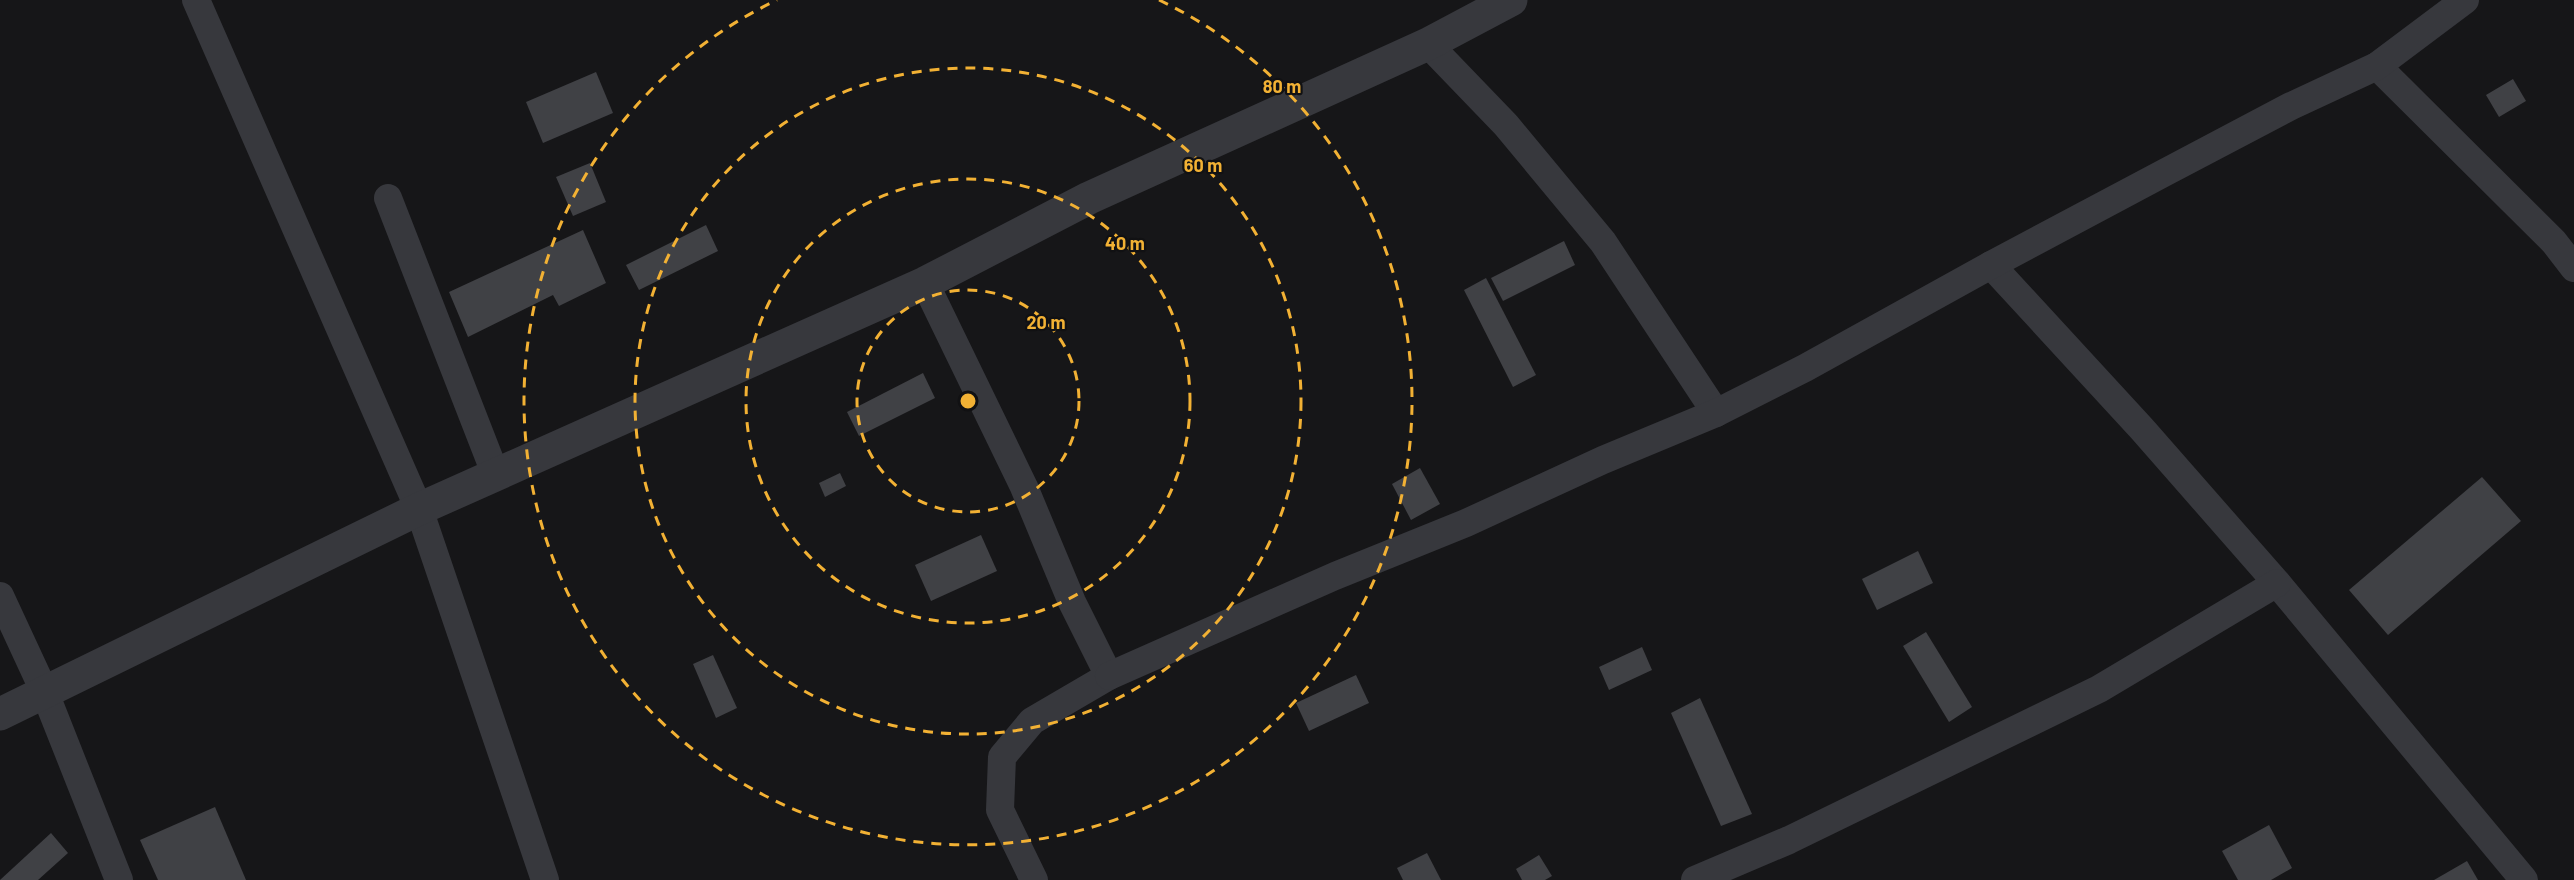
<svg xmlns="http://www.w3.org/2000/svg" width="2574" height="880" viewBox="0 0 2574 880" font-family="Barlow,sans-serif">
  <rect width="100%" height="100%" fill="#161618"/>
  <g fill="#404145">
    <path d="M596,72L613,113L543,143L526,102Z"/>
    <path d="M2513,79L2526,101L2499,117L2486,95Z"/>
    <path d="M590,163L606,202L573,216L556,177Z"/>
    <path d="M706,225L718,251L639,290L626,265Z"/>
    <path d="M583,230L606,283L559,306L553,295L468,337L449,292Z"/>
    <path d="M1564,241L1575,265L1503,301L1491,278Z"/>
    <path d="M1486,278L1536,375L1513,387L1464,290Z"/>
    <path d="M923,373L935,398L859,436L847,412Z"/>
    <path d="M1420,468L1440,504L1411,520L1392,484Z"/>
    <path d="M840,473L846,486L825,497L819,483Z"/>
    <path d="M2482,477L2521,521L2388,635L2349,590Z"/>
    <path d="M981,535L997,571L931,601L915,565Z"/>
    <path d="M1918,551L1933,583L1877,610L1862,579Z"/>
    <path d="M1926,632L1972,707L1949,722L1903,646Z"/>
    <path d="M1642,647L1652,670L1609,690L1599,667Z"/>
    <path d="M713,655L737,708L716,718L693,664Z"/>
    <path d="M1356,675L1369,703L1309,731L1296,703Z"/>
    <path d="M1700,698L1752,814L1721,826L1671,713Z"/>
    <path d="M215,807L246,880H158L140,840Z"/>
    <path d="M2269,825L2292,868L2271,880H2238L2222,851Z"/>
    <path d="M51,833L68,853L38,880H0Z"/>
    <path d="M1427,853L1441,880H1403L1397,868Z"/>
    <path d="M1539,855L1552,876L1545,880H1522L1516,869Z"/>
    <path d="M2467,861L2478,880H2434Z"/>
  </g>
  <g fill="none" stroke-linecap="round" stroke-linejoin="round">
    <g stroke="#37383d" stroke-width="28">
      <path d="M196,0L419,509L545,880"/>
      <path d="M1428,44L1506,125L1603,242L1716,413"/>
      <path d="M2377,66L2554,242L2574,268"/>
      <path d="M388,198L495,473"/>
      <path d="M1991,265L2142,429L2277,583L2524,880"/>
      <path d="M925,283L1024,487L1072,602L1109,676L1032,721L1002,757L1000,810L1034,880"/>
      <path d="M0,596L45,693L119,880"/>
      <path d="M1109,676L1335,576L1466,523L1603,460L1716,413L1805,368L1991,265L2162,174L2291,106L2377,66L2465,0"/>
      <path d="M1695,880L1789,840L2099,689L2277,583"/>
    </g>
    <path stroke="#37383d" stroke-width="33" d="M0,714L419,509L925,283L1089,198L1428,44L1511,0"/>
  </g>
  <g fill="none" stroke="#f2b134" stroke-width="3" stroke-dasharray="10 8">
    <circle cx="968" cy="401" r="111"/>
    <circle cx="968" cy="401" r="222"/>
    <circle cx="968" cy="401" r="333"/>
    <path d="M1159 0A444 444 0 1 1 777 0"/>
  </g>
  <circle cx="968" cy="401" r="9" fill="#f2b134" stroke="#111113" stroke-width="3"/>
  <g font-size="18" text-anchor="middle" font-weight="bold" fill="#f2b134" stroke="#111113" stroke-width="4.5" stroke-linejoin="round" paint-order="stroke">
    <text x="1282" y="93">80 m</text>
    <text x="1203" y="172">60 m</text>
    <text x="1125" y="250">40 m</text>
    <text x="1046" y="329">20 m</text>
  </g>
</svg>
